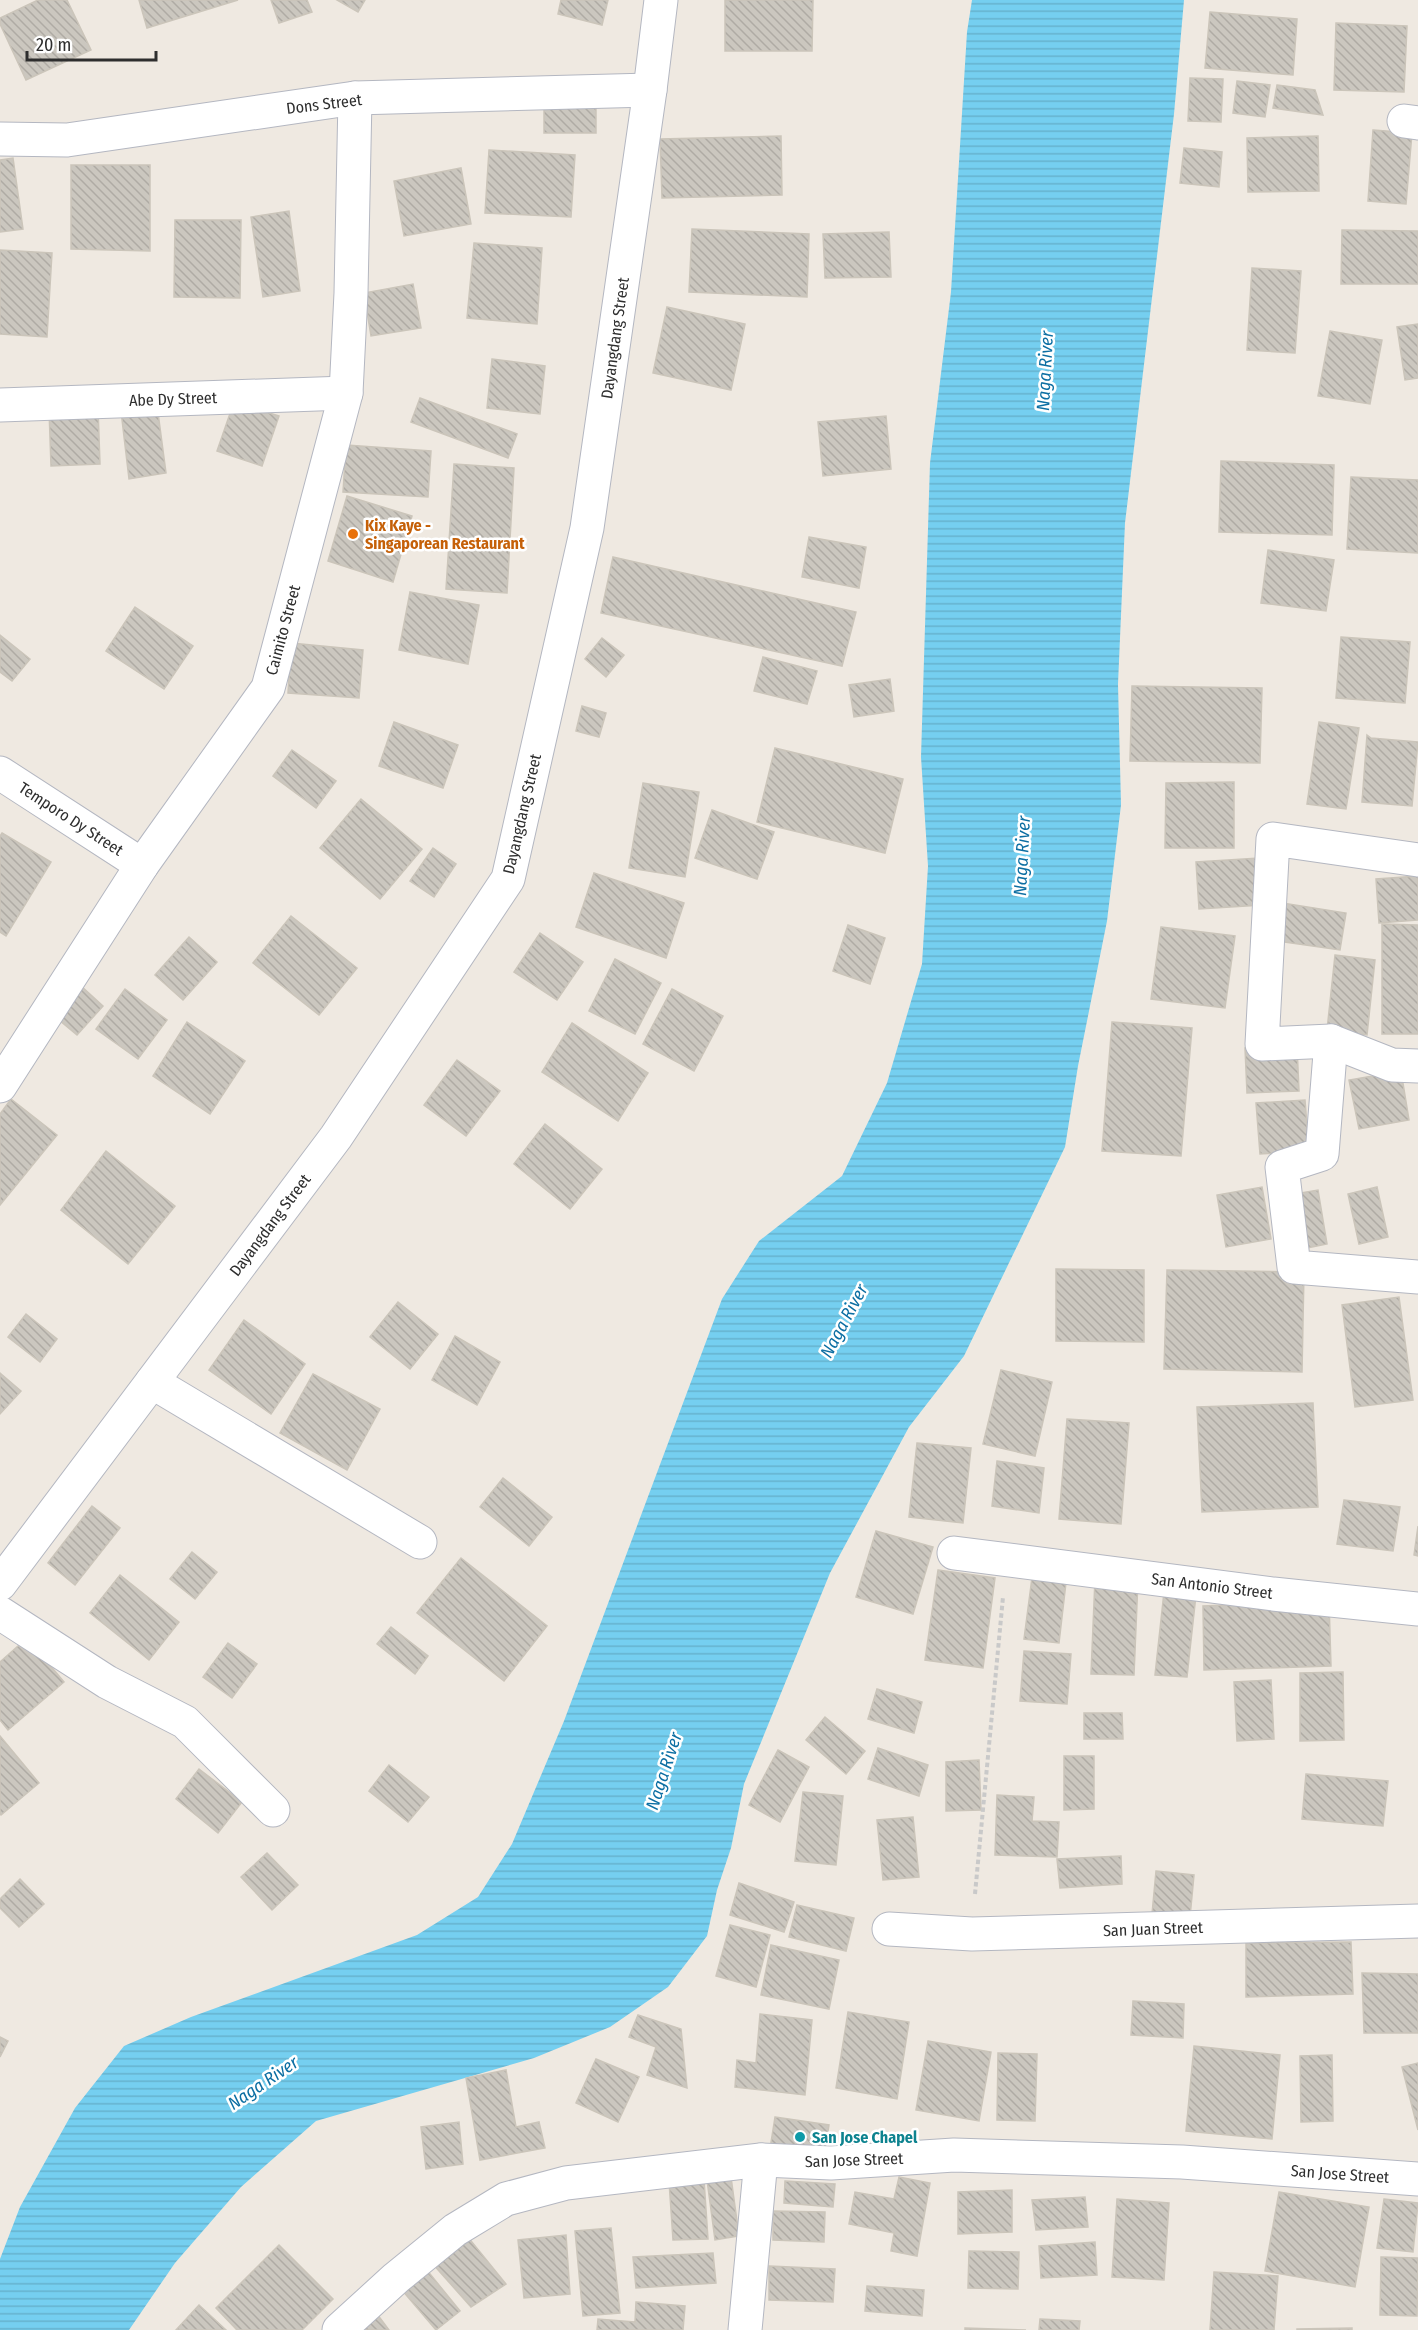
<svg xmlns="http://www.w3.org/2000/svg" width="1418" height="2330" viewBox="0 0 1418 2330" font-family="'Fira Sans Condensed',sans-serif">
  <defs>
    <pattern id="water-rules" width="6" height="5" patternUnits="userSpaceOnUse" patternTransform="scale(1.5)"><rect width="6" height="5" fill="#75cff0"/><path d="M0 2.5h6" fill="none" stroke="#66b2ce"/></pattern>
    <pattern id="building-back-hatch" width="6" height="6" patternUnits="userSpaceOnUse" patternTransform="scale(1.5)"><rect width="6" height="6" fill="#cbc7bf"/><path d="M-1 5l2 2M0 0l6 6M5-1l2 2" fill="none" stroke="#afaba4"/></pattern>
  </defs>
  <rect width="100%" height="100%" fill="#efe9e1"/>
  <path fill="url(#water-rules)" d="M972,0H1184L1174,114L1125,523L1118,684L1121,805L1107,921L1078,1066L1065,1147L964,1356L909,1427L830,1573L744,1784L731,1848L717,1890L707,1936L668,1987L610,2027L534,2058L316,2121L241,2187L175,2263L129,2330H0V2259L20,2207L75,2108L124,2046L191,2017L417,1935L478,1897L512,1844L564,1721L722,1299L759,1241L842,1176L887,1083L922,964L928,866L921,757L930,463L951,292L967,32Z"/>
  <g fill="url(#building-back-hatch)" stroke="#cbc5ba" stroke-width="1.5">
    <path d="M38,0H67L91,50L26,80L0,24V18Z"/>
    <path d="M139,0H238L147,28Z"/>
    <path d="M271,0H307L312,12L279,23Z"/>
    <path d="M337,0H365L358,12Z"/>
    <path d="M561,0H608L602,25L558,14Z"/>
    <path d="M725,0H813L812,51H725Z"/>
    <path d="M1210,12L1297,19L1293,75L1205,68Z"/>
    <path d="M1336,23L1407,26L1404,92L1334,90Z"/>
    <path d="M1190,78L1223,79L1221,122L1188,121Z"/>
    <path d="M1237,81L1270,85L1265,117L1233,113Z"/>
    <path d="M1277,85L1315,90L1323,115L1273,108Z"/>
    <rect x="544" y="100" width="52" height="33"/>
    <path d="M1373,130L1412,133L1406,204L1368,201Z"/>
    <path d="M781,136L782,195L662,198L660,139Z"/>
    <path d="M1318,136L1319,191L1248,192L1247,138Z"/>
    <path d="M1184,148L1222,152L1219,187L1180,183Z"/>
    <path d="M489,150L575,155L571,217L485,213Z"/>
    <path d="M13,158L23,229L0,232V160Z"/>
    <path d="M71,165H150V251L71,249Z"/>
    <path d="M461,168L471,224L404,236L394,181Z"/>
    <path d="M289,211L300,291L263,297L251,217Z"/>
    <path d="M175,220H241L240,298L174,297Z"/>
    <path d="M692,229L809,234L807,297L689,292Z"/>
    <path d="M1342,230L1418,231V284H1341Z"/>
    <path d="M889,232L891,277L825,278L823,234Z"/>
    <path d="M474,243L542,248L537,324L467,318Z"/>
    <path d="M0,250L52,253L47,337L0,334Z"/>
    <path d="M1252,268L1301,271L1295,353L1247,350Z"/>
    <path d="M413,284L421,328L371,336L364,293Z"/>
    <path d="M667,307L745,324L731,390L653,373Z"/>
    <path d="M1418,324V378L1405,380L1397,327Z"/>
    <path d="M1330,331L1382,340L1370,404L1318,396Z"/>
    <path d="M492,359L545,366L540,414L487,408Z"/>
    <path d="M420,398L517,434L508,458L411,422Z"/>
    <path d="M234,402L279,416L262,466L217,451Z"/>
    <path d="M157,405L166,473L129,479L121,411Z"/>
    <path d="M98,408L100,464L51,466L49,409Z"/>
    <path d="M886,416L891,469L823,476L818,422Z"/>
    <path d="M346,445L431,451L428,497L343,492Z"/>
    <path d="M1221,461L1334,465L1332,535L1219,532Z"/>
    <path d="M454,464L514,468L507,593L446,589Z"/>
    <path d="M1351,477L1418,480V553L1347,549Z"/>
    <path d="M347,496L412,516L393,582L328,561Z"/>
    <path d="M809,537L866,547L859,588L802,577Z"/>
    <path d="M1268,550L1334,560L1326,611L1261,603Z"/>
    <path d="M613,557L856,612L842,666L601,613Z"/>
    <path d="M410,592L479,605L468,664L399,650Z"/>
    <path d="M135,607L193,646L164,689L106,651Z"/>
    <path d="M0,635L30,659L12,681L0,672Z"/>
    <path d="M1341,637L1410,642L1405,703L1336,698Z"/>
    <path d="M602,638L624,655L606,677L585,659Z"/>
    <path d="M291,643L363,650L359,698L288,693Z"/>
    <path d="M763,657L817,671L807,704L754,691Z"/>
    <path d="M890,679L894,711L854,717L849,685Z"/>
    <path d="M1132,686L1262,688L1260,763L1130,761Z"/>
    <path d="M582,706L606,713L599,737L576,731Z"/>
    <path d="M394,722L458,745L443,788L379,766Z"/>
    <path d="M1319,722L1359,728L1346,809L1307,804Z"/>
    <path d="M1367,735L1371,738L1418,742L1412,806L1362,802Z"/>
    <path d="M775,748L903,779L885,853L757,822Z"/>
    <path d="M292,750L336,781L316,808L273,776Z"/>
    <path d="M1234,782V848H1165L1166,783Z"/>
    <path d="M643,783L699,792L685,877L629,868Z"/>
    <path d="M361,799L422,849L380,899L320,848Z"/>
    <path d="M712,810L774,832L757,879L695,858Z"/>
    <path d="M2,833L51,862L6,936L0,932V836Z"/>
    <path d="M433,848L456,864L434,897L410,881Z"/>
    <path d="M1259,858L1262,905L1199,909L1196,862Z"/>
    <path d="M594,873L684,903L666,958L576,927Z"/>
    <path d="M1418,876V920L1379,923L1376,879Z"/>
    <path d="M1276,902L1346,913L1340,950L1271,940Z"/>
    <path d="M291,916L357,968L319,1015L253,963Z"/>
    <path d="M1382,924L1418,925V1034H1382Z"/>
    <path d="M848,925L885,938L870,984L833,971Z"/>
    <path d="M1161,927L1235,936L1225,1008L1151,999Z"/>
    <path d="M540,933L583,962L557,1000L514,972Z"/>
    <path d="M189,937L217,962L183,1000L155,975Z"/>
    <path d="M1335,955L1375,960L1367,1035L1327,1030Z"/>
    <path d="M615,959L661,983L635,1034L589,1011Z"/>
    <path d="M80,985L103,1006L77,1035L53,1015Z"/>
    <path d="M125,989L167,1020L138,1059L96,1029Z"/>
    <path d="M672,989L723,1016L694,1071L643,1044Z"/>
    <path d="M187,1022L245,1061L210,1114L153,1076Z"/>
    <path d="M1112,1022L1192,1028L1181,1156L1102,1151Z"/>
    <path d="M572,1023L648,1073L618,1121L542,1072Z"/>
    <path d="M1297,1046L1299,1091L1247,1093L1245,1048Z"/>
    <path d="M457,1060L500,1091L466,1136L424,1105Z"/>
    <path d="M1401,1071L1409,1120L1359,1129L1349,1080Z"/>
    <path d="M11,1099L57,1135L0,1205V1114Z"/>
    <path d="M1305,1100L1309,1151L1260,1154L1256,1103Z"/>
    <path d="M545,1124L602,1169L570,1209L514,1164Z"/>
    <path d="M106,1151L175,1206L128,1264L61,1210Z"/>
    <path d="M1262,1187L1271,1239L1226,1247L1217,1195Z"/>
    <path d="M1377,1187L1388,1237L1359,1244L1348,1194Z"/>
    <path d="M1318,1190L1327,1244L1297,1250L1288,1195Z"/>
    <path d="M1056,1269L1144,1270V1342L1056,1341Z"/>
    <path d="M1167,1270L1304,1272L1302,1372L1164,1369Z"/>
    <path d="M1399,1297L1413,1400L1355,1407L1342,1305Z"/>
    <path d="M398,1302L438,1334L410,1369L370,1337Z"/>
    <path d="M26,1314L57,1339L40,1362L8,1337Z"/>
    <path d="M244,1320L305,1364L271,1414L209,1370Z"/>
    <path d="M455,1336L500,1362L477,1405L432,1380Z"/>
    <path d="M1001,1370L1052,1382L1035,1456L983,1444Z"/>
    <path d="M0,1373L21,1391L0,1414Z"/>
    <path d="M313,1374L380,1409L347,1470L280,1433Z"/>
    <path d="M1313,1403L1318,1507L1202,1512L1197,1407Z"/>
    <path d="M1067,1419L1129,1423L1121,1524L1059,1519Z"/>
    <path d="M917,1443L971,1448L963,1523L909,1517Z"/>
    <path d="M997,1461L1044,1468L1039,1513L992,1506Z"/>
    <path d="M503,1478L552,1517L529,1546L480,1507Z"/>
    <path d="M1344,1500L1400,1507L1393,1551L1337,1544Z"/>
    <path d="M92,1506L120,1528L75,1585L48,1563Z"/>
    <path d="M1418,1526V1556L1414,1555Z"/>
    <path d="M876,1531L933,1547L913,1614L856,1597Z"/>
    <path d="M192,1552L217,1572L195,1599L170,1579Z"/>
    <path d="M461,1558L547,1626L504,1681L417,1613Z"/>
    <path d="M938,1570L995,1578L983,1668L925,1660Z"/>
    <path d="M1033,1570L1067,1574L1059,1643L1024,1639Z"/>
    <path d="M120,1575L179,1622L149,1660L90,1613Z"/>
    <path d="M1095,1579L1138,1580L1134,1675L1091,1674Z"/>
    <path d="M1164,1592L1196,1595L1187,1677L1155,1675Z"/>
    <path d="M1329,1601L1331,1666L1204,1670L1203,1606Z"/>
    <path d="M391,1627L428,1656L415,1674L377,1644Z"/>
    <path d="M27,1638L64,1682L8,1730L0,1720V1662Z"/>
    <path d="M228,1643L257,1664L232,1698L203,1677Z"/>
    <path d="M1024,1651L1071,1654L1067,1704L1020,1701Z"/>
    <path d="M1343,1672L1344,1740L1300,1741V1673Z"/>
    <path d="M1271,1680L1274,1739L1237,1741L1234,1682Z"/>
    <path d="M877,1689L922,1702L914,1733L868,1719Z"/>
    <path d="M1084,1713H1122L1123,1739H1084Z"/>
    <path d="M825,1717L865,1751L846,1774L806,1740Z"/>
    <path d="M0,1736L39,1783L1,1815L0,1814Z"/>
    <path d="M878,1748L928,1765L919,1796L868,1779Z"/>
    <path d="M778,1750L809,1767L780,1822L749,1805Z"/>
    <path d="M1064,1756H1094V1809L1064,1810Z"/>
    <path d="M979,1760L981,1810L946,1811V1762Z"/>
    <path d="M389,1765L429,1797L408,1822L369,1791Z"/>
    <path d="M199,1769L242,1802L218,1833L176,1799Z"/>
    <path d="M1306,1774L1388,1781L1383,1826L1302,1819Z"/>
    <path d="M803,1792L843,1796L836,1865L795,1861Z"/>
    <path d="M997,1795L1034,1797L1032,1821L1059,1822L1057,1857L995,1855Z"/>
    <path d="M913,1817L919,1877L883,1880L877,1820Z"/>
    <path d="M267,1853L298,1885L272,1910L241,1877Z"/>
    <path d="M1121,1856L1122,1884L1060,1888L1057,1859Z"/>
    <path d="M1156,1871L1194,1875L1190,1917L1152,1914Z"/>
    <path d="M20,1879L44,1904L19,1927L0,1908V1899Z"/>
    <path d="M739,1883L794,1902L784,1932L730,1915Z"/>
    <path d="M797,1905L854,1918L846,1951L789,1937Z"/>
    <path d="M730,1925L770,1935L756,1987L716,1976Z"/>
    <path d="M1351,1942L1353,1994L1246,1997V1943Z"/>
    <path d="M771,1945L839,1960L829,2009L761,1995Z"/>
    <path d="M1362,1973L1418,1974V2033H1364Z"/>
    <path d="M1133,2001L1184,2004L1183,2038L1131,2035Z"/>
    <path d="M848,2012L909,2022L897,2099L836,2088Z"/>
    <path d="M760,2014L812,2020L805,2095L735,2087L737,2060L756,2063Z"/>
    <path d="M638,2015L681,2029L687,2088L647,2075L656,2047L629,2037Z"/>
    <path d="M0,2037L8,2041L0,2057Z"/>
    <path d="M928,2041L991,2052L979,2121L916,2110Z"/>
    <path d="M1194,2046L1280,2055L1272,2139L1186,2131Z"/>
    <path d="M998,2053L1037,2054L1035,2121L997,2120Z"/>
    <path d="M1332,2055L1333,2121L1301,2122L1300,2056Z"/>
    <path d="M596,2059L639,2077L618,2122L576,2103Z"/>
    <path d="M1418,2063V2130L1402,2067Z"/>
    <path d="M506,2070L516,2127L539,2122L545,2148L480,2160L466,2078Z"/>
    <path d="M775,2117L829,2125L824,2158L770,2149Z"/>
    <path d="M459,2122L463,2164L426,2169L421,2127Z"/>
    <path d="M731,2177L739,2236L715,2240L707,2180Z"/>
    <path d="M899,2177L930,2183L917,2256L891,2251L894,2233L849,2224L855,2192L894,2199Z"/>
    <path d="M704,2180L708,2239L673,2240L669,2181Z"/>
    <path d="M785,2181L835,2184L833,2207L784,2203Z"/>
    <path d="M1012,2190V2232L958,2234V2192Z"/>
    <path d="M1279,2192L1369,2207L1355,2287L1265,2271Z"/>
    <path d="M1085,2197L1088,2227L1036,2230L1032,2200Z"/>
    <path d="M1117,2199L1169,2203L1164,2280L1112,2277Z"/>
    <path d="M1384,2199L1418,2203L1413,2252L1377,2248Z"/>
    <path d="M773,2211L825,2212L824,2242L773,2240Z"/>
    <path d="M611,2228L620,2313L583,2316L575,2231Z"/>
    <path d="M566,2235L570,2294L524,2298L518,2240Z"/>
    <path d="M467,2236L506,2284L471,2307L432,2263Z"/>
    <path d="M1095,2242L1097,2275L1041,2278L1039,2246Z"/>
    <path d="M279,2245L333,2299L302,2330H237L216,2308Z"/>
    <path d="M969,2251L1019,2252L1018,2289L968,2288Z"/>
    <path d="M713,2253L716,2283L636,2288L633,2257Z"/>
    <path d="M1381,2257L1418,2258L1417,2316L1380,2315Z"/>
    <path d="M769,2266L835,2269L833,2302L769,2300Z"/>
    <path d="M426,2269L460,2311L436,2330L402,2290Z"/>
    <path d="M1214,2272L1278,2276L1274,2330H1210Z"/>
    <path d="M867,2286L924,2290L922,2316L865,2311Z"/>
    <path d="M636,2302L685,2306L683,2330H597L598,2319L635,2322Z"/>
    <path d="M199,2305L226,2330H176Z"/>
    <path d="M377,2314L389,2330H355Z"/>
    <path d="M1040,2319L1080,2321L1079,2330H1039Z"/>
    <path d="M965,2328L1026,2330H965Z"/>
    <path d="M1352,2328V2330H1297V2329Z"/>
  </g>
  <g fill="none" stroke-linecap="round" stroke-linejoin="round">
    <g stroke="#b4b7c1" stroke-width="35">
      <g id="street">
        <path d="M1404,121L1418,123"/>
        <path d="M0,139L67,140L355,98L650,90"/>
        <path d="M0,405L346,393"/>
        <path d="M0,773L142,865"/>
        <path d="M1418,860L1273,839L1262,1044L1331,1041L1392,1065L1418,1066"/>
        <path d="M1331,1041L1322,1154L1282,1167L1294,1267L1418,1277"/>
        <path d="M0,1086L142,865L268,688L346,393L351,293L355,98"/>
        <path d="M152,1382L420,1542"/>
        <path d="M954,1553L1273,1594L1418,1609"/>
        <path d="M0,1613L107,1682L185,1722L273,1810"/>
        <path d="M889,1929L972,1934L1418,1921"/>
        <path d="M339,2330L396,2278L455,2230L506,2199L566,2183L761,2160L831,2163L954,2155L1182,2162L1418,2179"/>
        <path d="M745,2330L761,2160"/>
      </g>
    </g>
    <g stroke="#b4b7c1" stroke-width="35">
      <path id="secondary" d="M0,1584L336,1137L508,879L587,528L650,90L661,0"/>
    </g>
    <path stroke="#c9c9c9" stroke-width="4" stroke-dasharray="4.5 3" stroke-linecap="butt" d="M975,1894L1003,1597"/>
    <use href="#street" stroke="#fff" stroke-width="33"/>
    <use href="#secondary" stroke="#fff" stroke-width="33"/>
  </g>
  <circle fill="#e8710a" stroke="#fff" stroke-width="2" cx="353" cy="534" r="6"/>
  <circle fill="#0f9aa8" stroke="#fff" stroke-width="2" cx="800" cy="2137" r="6"/>
  <g text-anchor="middle" dominant-baseline="central" stroke-width="5" stroke-linejoin="round" paint-order="stroke">
    <g font-size="16" fill="#2e2e2e" stroke="#fff">
      <text transform="translate(324 104) rotate(-7)">Dons Street</text>
      <text transform="translate(615 338) rotate(-82)">Dayangdang Street</text>
      <text transform="translate(173 399) rotate(-2)">Abe Dy Street</text>
      <text transform="translate(283 630) rotate(-75)">Caimito Street</text>
      <text transform="translate(522 814) rotate(-77)">Dayangdang Street</text>
      <text transform="translate(71 819) rotate(33)">Temporo Dy Street</text>
      <text transform="translate(270 1225) rotate(-53)">Dayangdang Street</text>
      <text transform="translate(1212 1586) rotate(7)">San Antonio Street</text>
      <text transform="translate(1153 1929) rotate(-2)">San Juan Street</text>
      <text transform="translate(854 2160) rotate(-2)">San Jose Street</text>
      <text transform="translate(1340 2174) rotate(4)">San Jose Street</text>
    </g>
    <g font-size="16" font-weight="bold" fill="#c56008" stroke="#fff" text-anchor="start">
      <text x="365" y="525">Kix Kaye -<tspan x="365" dy="18">Singaporean Restaurant</tspan></text>
    </g>
    <g font-size="16" font-weight="bold" fill="#0d838f" stroke="#fff" text-anchor="start">
      <text x="812" y="2137">San Jose Chapel</text>
    </g>
    <g font-size="18" font-style="italic" fill="#0d6fa3" stroke="#fff">
      <text transform="translate(1045 371) rotate(-87)">Naga River</text>
      <text transform="translate(1022 856) rotate(-87)">Naga River</text>
      <text transform="translate(844 1321) rotate(-62)">Naga River</text>
      <text transform="translate(664 1771) rotate(-72)">Naga River</text>
      <text transform="translate(263 2083) rotate(-34)">Naga River</text>
    </g>
  </g>
  <path d="M27 51v9h129v-9" fill="none" stroke="#2e2e2e" stroke-width="3"/>
  <text x="36" y="51" font-size="18" fill="#2e2e2e" stroke="#ffffff" stroke-width="4.5" paint-order="stroke">20 m</text>
</svg>
